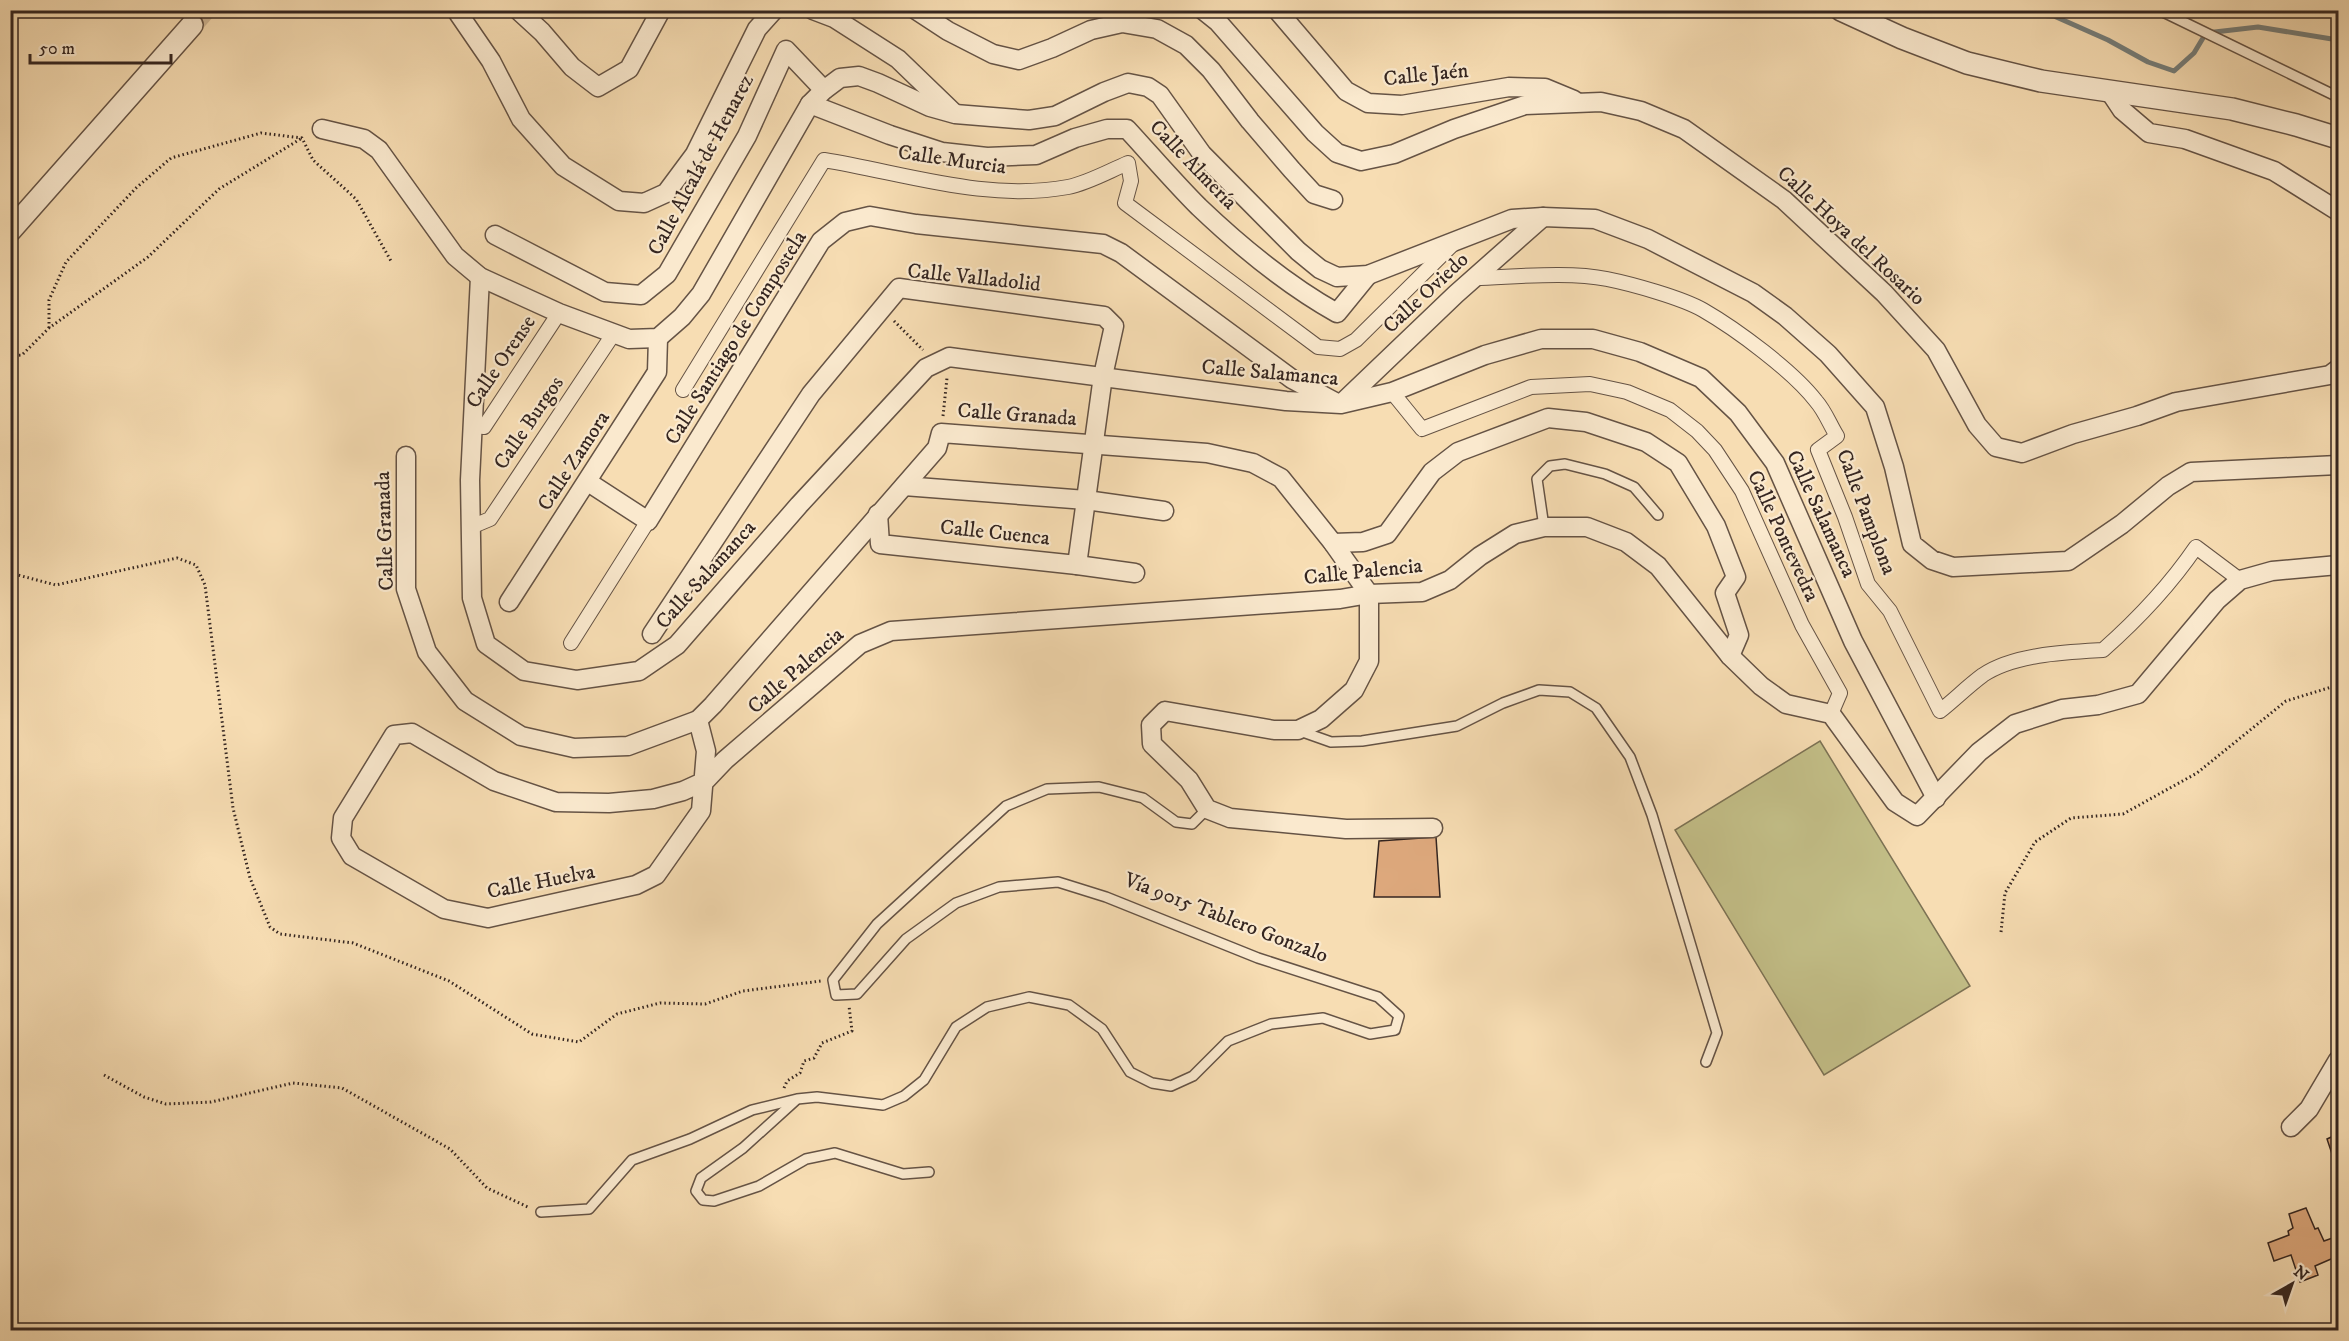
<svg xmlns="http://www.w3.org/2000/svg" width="2349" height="1341" viewBox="0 0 2349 1341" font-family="'IM FELL DW Pica',serif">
  <rect width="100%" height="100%" fill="#f7ddb3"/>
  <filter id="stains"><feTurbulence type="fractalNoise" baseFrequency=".00333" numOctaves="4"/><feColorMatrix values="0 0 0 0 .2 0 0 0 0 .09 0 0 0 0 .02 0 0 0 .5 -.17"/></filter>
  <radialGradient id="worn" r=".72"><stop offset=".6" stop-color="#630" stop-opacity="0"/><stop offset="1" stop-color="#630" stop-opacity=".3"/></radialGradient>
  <path fill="#c3bf88" stroke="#7c7254" stroke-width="1.5" d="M1820,741L1970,986L1824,1075L1675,830Z"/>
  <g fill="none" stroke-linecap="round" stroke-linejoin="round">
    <path stroke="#757e7b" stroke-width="5" d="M1951,10L2054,16L2108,40L2148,62L2174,71L2194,53L2206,33L2258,27L2338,40"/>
  </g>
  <g fill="#dea97d" stroke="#342520" stroke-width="1.5">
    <path d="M1436,837L1440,897H1374L1379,841Z"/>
    <path d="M2338,1134V1154L2333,1157L2327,1139Z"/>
    <path d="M2306,1208L2315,1229L2318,1228L2324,1241L2338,1236V1256L2315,1266L2318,1275L2300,1282L2291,1255L2274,1261L2268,1243L2289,1235L2288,1231L2293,1228L2289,1214Z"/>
  </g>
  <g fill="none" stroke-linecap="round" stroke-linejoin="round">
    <path stroke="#d0b896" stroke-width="21" stroke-dasharray="21 10" stroke-linecap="butt" d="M192,25L205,10"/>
    <g stroke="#655345" stroke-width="12">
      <g id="service">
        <path d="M2159,10L2338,97"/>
        <path d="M1544,527L1537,479L1550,466L1565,464L1605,474L1634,487L1658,515"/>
        <path d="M1300,731L1331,742L1362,741L1457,726L1503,703L1539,690L1570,692L1596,708L1630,757L1652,815L1717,1033L1706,1062"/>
        <path d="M795,1101L743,1148L701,1178L696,1191L703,1200L714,1201L759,1186L806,1159L835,1153L903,1174L929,1172"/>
        <path d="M541,1212L589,1209L632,1160L690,1139L752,1110L797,1099L817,1097L883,1105L904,1096L924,1080L956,1027L987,1007L1029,997L1069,1005L1102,1029L1130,1072L1152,1083L1171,1086L1193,1076L1228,1041L1271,1024L1323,1018L1370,1034L1395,1030L1399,1016L1378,997L1258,958L1106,897L1058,882L999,887L956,903L906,939L857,994L836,995L833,980L877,924L1006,806L1047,789L1099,787L1143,798L1176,822L1192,824L1207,809"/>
      </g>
    </g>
    <g stroke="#655345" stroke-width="16">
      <g id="pedestrian">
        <path d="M1475,278C1514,277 1569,271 1607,279C1632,284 1682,298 1703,310C1736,329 1793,371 1816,401C1825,411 1830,425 1837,436L1818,450L1845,517L1868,584L1890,611L1940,711C1954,700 1968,686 1983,675C2014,654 2067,652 2103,650C2138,619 2170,585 2196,547L2240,580"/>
        <path d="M683,390L824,160C904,173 987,202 1068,187C1088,183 1109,171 1128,163L1131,181L1125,203L1318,347L1340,349L1356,340L1453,244"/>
        <path d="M1392,392L1422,429L1531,387L1590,384L1627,392L1670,410L1697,431L1715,450L1742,491L1802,625L1840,693L1831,714"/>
        <path d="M474,426L484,427L559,313"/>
        <path d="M471,527L490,519L614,333"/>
        <path d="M571,643L648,521"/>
      </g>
    </g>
    <g stroke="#655345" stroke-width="21">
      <g id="minor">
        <path d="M456,10L491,61L521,119L563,166L619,201L644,203L666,193L695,154L757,29L774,10"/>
        <path d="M518,10L542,32L572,67L598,87L629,69L661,10"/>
        <path d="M813,10L834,18L898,59L954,113"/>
        <path d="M916,10L948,31L993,54L1019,60L1052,48L1091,30L1122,23L1157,29L1186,45L1211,70L1250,121L1292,170L1314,194L1333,200"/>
        <path d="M1203,10L1218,22L1315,133L1337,153L1361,161L1394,154L1454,129L1525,105L1601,102L1641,111L1684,129L1784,200L1884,293L1936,350L1977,425L1996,447L2022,453L2073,434L2137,416L2176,402L2330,375L2338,369"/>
        <path d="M1277,10L1346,91L1368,103L1402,105L1509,87L1545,88L1574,100"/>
        <path d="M2110,92L2122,110L2149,133L2185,139L2274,171L2338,211"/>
        <path d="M810,104L890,135L942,152L987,157L1036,155L1075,138L1107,129H1127C1151,155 1174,182 1199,207C1241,247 1287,285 1337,313L1368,275"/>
        <path d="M322,129L364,139L379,150L455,256L480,277L559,313L629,339L658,338L682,317L701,294L810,104L824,90L840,78L859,76L878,83L930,107L955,114L1029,120L1055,116L1104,92L1128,83L1148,87L1160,95L1202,154L1298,251L1320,269L1337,277L1368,275L1512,219L1543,217L1595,219L1648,239L1753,293L1785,316L1828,354L1875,407L1894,467L1912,544L1932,560L1953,567L2068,561L2122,524L2168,486L2191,472L2338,465"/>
        <path d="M495,235L605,292L641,295L667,274L747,136L786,50L824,90"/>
        <path d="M480,277L470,480L472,598L486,644L524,671L577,680L639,671L677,645L799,505L926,368L949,357L1286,401L1341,404L1392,392L1485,355L1541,339H1593L1640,352L1701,378L1738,413L1775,463L1853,641L1936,798"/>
        <path d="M1342,403L1456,294L1543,217"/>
        <path d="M406,456V589L427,652L465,701L521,736L574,748L628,746L698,720L713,705L937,448L941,433L1207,453L1253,463L1281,478L1333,543L1369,594"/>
        <path d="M588,482L648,521L821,241L845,222L870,216L916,224L1103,244L1121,253L1292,379L1335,402"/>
        <path d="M904,486L1086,500L1164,511"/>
        <path d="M878,514L880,544L1077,565L1135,573"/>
        <path d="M1333,543L1363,542L1387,534L1432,472L1458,452L1548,418L1586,422L1646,442L1678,463L1716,526L1736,577L1725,593L1739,635L1730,656"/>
        <path d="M1369,594V661L1354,690L1321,719L1298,730H1274L1165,711L1151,725L1152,744L1189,780L1207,809L1230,818L1346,829L1433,828"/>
        <path d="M509,602L657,372L658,338"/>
        <path d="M652,634L811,394L899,288L1104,316L1114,326L1103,376L1077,565"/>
        <path d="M698,720L706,751L701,811L656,875L636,885L488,918L444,909L352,856L341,838L343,818L394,735L412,733L494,781L556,802L609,803L653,799L683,791L705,781L725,760L860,644L891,631L1340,599L1369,594L1422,592L1450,580L1480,556L1515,534L1544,527H1587L1626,542L1658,566L1730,656L1761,686L1786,704L1831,714L1895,802L1917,816L1979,752L2015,724L2062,709L2098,705L2138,694L2217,600L2240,580L2272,571L2338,565"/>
        <path d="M2291,1127L2309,1109L2338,1060"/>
      </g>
    </g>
    <g stroke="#655345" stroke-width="24">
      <g id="tertiary">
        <path d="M1841,10L1902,38L1967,63L2041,81L2232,109L2296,125L2338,138"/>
        <path d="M10,231L192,25"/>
      </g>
    </g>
    <g stroke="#342520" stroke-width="3" stroke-dasharray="1.5 3" stroke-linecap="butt">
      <path d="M10,29L17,10"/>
      <path d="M894,321L923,350"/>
      <path d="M49,328V300L66,262L136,188L171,158L261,133L302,138L313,160L356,199L391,261"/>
      <path d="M10,356L22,355L49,328L148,257L219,189L302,138"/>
      <path d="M943,416L947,378"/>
      <path d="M10,573L56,585L177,558L196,565L205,585L233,808L250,878L270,927L280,934L353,943L449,981L532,1034L579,1042L617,1014L660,1003L705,1004L743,991L821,981"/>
      <path d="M2001,932L2005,893L2035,842L2071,818L2123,814L2197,773L2286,701L2338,685"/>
      <path d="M104,1075L144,1097L166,1104L211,1102L293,1083L342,1088L450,1149L487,1188L530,1208"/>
      <path d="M784,1088L787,1081L800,1073L804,1061L814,1058L822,1043L852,1031L849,1006"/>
    </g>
    <use href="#service" stroke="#fae9ce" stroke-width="9"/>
    <use href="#pedestrian" stroke="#fae9ce" stroke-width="14"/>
    <use href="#minor" stroke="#fae9ce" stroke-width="18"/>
    <use href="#tertiary" stroke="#fae9ce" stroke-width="21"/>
  </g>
  <g text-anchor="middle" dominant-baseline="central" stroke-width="4.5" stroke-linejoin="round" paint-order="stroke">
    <g font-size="21" fill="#342520" stroke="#fae9ce">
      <text transform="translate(1426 75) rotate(-6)">Calle Jaén</text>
      <text transform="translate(952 160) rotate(8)">Calle Murcia</text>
      <text transform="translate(701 165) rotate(-62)">Calle Alcalá de Henarez</text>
      <text transform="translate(1193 165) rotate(46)">Calle Almería</text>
      <text transform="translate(1851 236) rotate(43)">Calle Hoya del Rosario</text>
      <text transform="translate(974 278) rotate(6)">Calle Valladolid</text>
      <text transform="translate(1426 293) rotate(-43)">Calle Oviedo</text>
      <text transform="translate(736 338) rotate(-58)">Calle Santiago de Compostela</text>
      <text transform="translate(501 362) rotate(-56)">Calle Orense</text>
      <text transform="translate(1270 373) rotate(5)">Calle Salamanca</text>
      <text transform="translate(1017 415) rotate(4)">Calle Granada</text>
      <text transform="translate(529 423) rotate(-56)">Calle Burgos</text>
      <text transform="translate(574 461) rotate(-57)">Calle Zamora</text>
      <text transform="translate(1866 512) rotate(69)">Calle Pamplona</text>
      <text transform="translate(1821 514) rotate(65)">Calle Salamanca</text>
      <text transform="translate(385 531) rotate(-92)">Calle Granada</text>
      <text transform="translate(995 533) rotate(6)">Calle Cuenca</text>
      <text transform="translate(1783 536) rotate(65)">Calle Pontevedra</text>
      <text transform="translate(1363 572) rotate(-6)">Calle Palencia</text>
      <text transform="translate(706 575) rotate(-48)">Calle Salamanca</text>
      <text transform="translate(796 671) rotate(-41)">Calle Palencia</text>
      <text transform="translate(541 882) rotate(-11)">Calle Huelva</text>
      <text transform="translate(1226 918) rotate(21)">Vía 9015 Tablero Gonzalo</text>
    </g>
  </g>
  <rect width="2349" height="1341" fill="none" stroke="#f7ddb3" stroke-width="36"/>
  <rect x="12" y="12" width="2325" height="1317" fill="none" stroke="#342520" stroke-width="3"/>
  <rect x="18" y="18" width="2313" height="1305" fill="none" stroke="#342520" stroke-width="1.5"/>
  <g transform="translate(2292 1284) rotate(40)" stroke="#fae9ce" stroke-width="4.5" paint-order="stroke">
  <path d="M0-4.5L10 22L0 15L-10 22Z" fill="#342520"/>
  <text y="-9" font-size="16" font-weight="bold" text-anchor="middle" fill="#342520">N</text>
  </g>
  <path d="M30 54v9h141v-9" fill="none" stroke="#342520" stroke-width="3"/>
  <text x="39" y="54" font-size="18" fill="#342520" stroke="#fae9ce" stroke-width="4.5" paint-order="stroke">50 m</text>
  <rect width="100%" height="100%" filter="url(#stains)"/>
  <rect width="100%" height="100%" fill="url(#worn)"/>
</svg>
